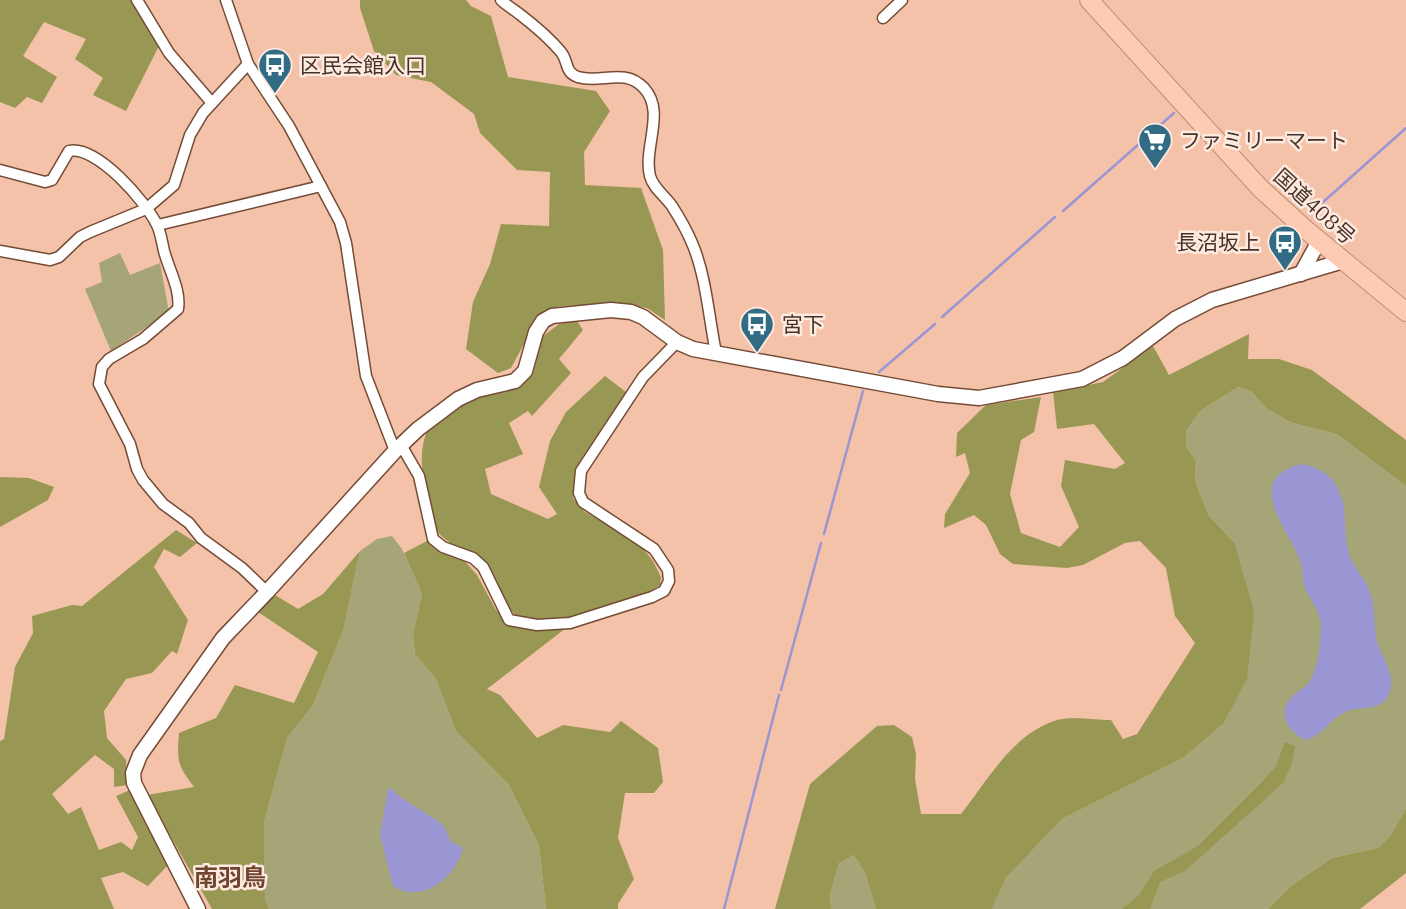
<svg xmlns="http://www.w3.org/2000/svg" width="1406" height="909" viewBox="0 0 1406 909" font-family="'IBM Plex Serif','Noto Sans JP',serif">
  <rect width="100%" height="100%" fill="#f4c2a9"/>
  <g fill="#a5a578">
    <path d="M120,253L130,275L160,263L169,312L111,351L85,289L102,282L99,263Z"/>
    <path d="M1238,387L1251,391L1266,408L1292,423L1337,434L1406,486V808L1391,835L1378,848L1332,858L1291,886L1268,909H992L1006,878L1062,819L1183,758L1223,724L1234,542L1209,516L1195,481L1196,461L1186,446V431L1200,411Z"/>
    <path d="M392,536L402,549L422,594L413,634L415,654L436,679L456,731L508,784L539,846L546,909H269L265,899L264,822L287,738L313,705L343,631L360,551L377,539Z"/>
    <path d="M854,855L865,873L876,909H831L830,895L839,863Z"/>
  </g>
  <g fill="#989754">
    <path d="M0,0H133L160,44L126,111L93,95L103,78L75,59L86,39L44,22L23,56L57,77L42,103L27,97L15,108L0,102Z"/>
    <path d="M360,0H466L471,6L491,16L508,77L596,91L610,111L584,152L585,185L641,188L663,250L665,320L647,308L622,304L560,306L539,316L511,368L498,373L466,349L473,302L490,264L501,224L549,226L550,172L517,170L480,133L474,114L431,82L396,75L374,51L360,8Z"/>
    <path d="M577,321L583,330L559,359L571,373L532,416L528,411L509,423L523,454L485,469L491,494L548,519L557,514L539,487L550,441L566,412L605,376L626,392L575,469L573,498L585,512L637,541L653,561L661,577L660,585L649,592C614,603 561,627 525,621C508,618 500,582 490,569C477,551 452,550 438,532C435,527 434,517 432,511C424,484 417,461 426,433L474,397L523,382L534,371L542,337L559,324Z"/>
    <path d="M1249,334L1248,359H1279L1312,370L1406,440V486L1337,434L1292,423L1266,408L1251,391L1238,387L1200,411L1186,431V446L1196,461L1195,481L1209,516L1234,542L1254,612L1247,679L1223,724L1183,758L1062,819L1006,878L992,909H876L865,873L854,855L839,863L830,895L831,909H775L810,784L877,726L894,725L912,737L916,754L915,779L921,814H961C988,780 1012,734 1057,720C1072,716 1095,720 1111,720L1123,739L1137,734L1195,643L1175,616L1166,568L1140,541L1125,543L1083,565L1067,568L1013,564L1000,554L986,525L974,515L944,528L945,514L970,473L965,453L956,457L957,433L986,405L1041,397L1034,432L1021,440L1010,494L1021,533L1060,547L1079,527L1061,486L1065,460L1115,469L1125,463L1094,424L1057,429L1053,392L1103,382L1153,346L1169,375Z"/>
    <path d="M0,477L29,478L54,487L48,500L0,527Z"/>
    <path d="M176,530L197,543L180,557L164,549L154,567L188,620L177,654L172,651L152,673L126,679L104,711L107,738L126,760L128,785L114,787V769L95,755L52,794L68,814L81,807L99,850L121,842L132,850L138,837L116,796L130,790L168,865L148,886L123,872L101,878L114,909H0V741L4,739L15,667L33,633L32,616L72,605L82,606Z"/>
    <path d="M427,541L462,558L477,575L496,610L512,623L566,628L487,689L500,695L537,738L563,725L610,732L621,721L658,748L663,782L654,793H625L618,838L634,879L618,904V909H546L539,846L508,784L456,731L436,679L415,654L413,634L422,594L404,553Z"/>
    <path d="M360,551L343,631L313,705L287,738L264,822L265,899L269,909H212L147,795L194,787C177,764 177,762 179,733L216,718L235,685L294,703L318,652L258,612L275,595L298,609L323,594Z"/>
    <path d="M1285,742L1295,746L1292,763L1283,783L1185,871L1160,882L1150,909H1122L1139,895L1154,871L1198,846L1262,782L1276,766Z"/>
    <path d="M1406,808V873L1360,909H1268L1291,886L1332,858L1378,848L1391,835Z"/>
  </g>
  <g fill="#9a95d3">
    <path d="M1302,464C1314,466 1327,472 1334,482C1350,507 1342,524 1348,550C1351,565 1362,574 1368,587C1377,606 1372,625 1378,645C1383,658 1395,676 1390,691C1383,713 1361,705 1345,712C1330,719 1325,733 1307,740C1291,735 1276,715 1290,699C1296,692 1305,689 1310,681C1318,669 1323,633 1320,619C1317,606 1308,597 1304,585C1302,576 1303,567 1299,558C1286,526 1243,478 1302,464Z"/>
    <path d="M388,789H392L400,797L439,822L444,826L451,842L463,848C456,878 421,905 393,886L380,835Z"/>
  </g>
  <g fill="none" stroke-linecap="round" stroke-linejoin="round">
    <g stroke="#9a95d3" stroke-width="2.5">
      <path d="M1063,211L1174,113"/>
      <path d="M1312,212L1406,128"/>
      <path d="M942,317L1055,217"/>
      <path d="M879,372L935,324"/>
      <path d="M824,534L863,391"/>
      <path d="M781,690L821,543"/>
      <path d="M724,909L779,695"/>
    </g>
    <g stroke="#754b35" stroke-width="13">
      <g id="minor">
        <path d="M137,0L169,53L212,103"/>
        <path d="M226,0L248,64L289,126L340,222L346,243L366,376L395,451"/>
        <path d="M501,0C507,6 515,10 522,16C535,26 550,39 561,52C569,62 564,72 578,77C601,84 624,67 644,88C666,112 643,147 650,176C653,188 665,196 672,206C679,217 687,231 692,243C706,275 709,319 716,353"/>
        <path d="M883,18L902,0"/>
        <path d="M0,170L45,182L52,180L69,151C97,145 146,202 157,225C161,233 162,243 164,251C169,270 181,290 178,309L143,339L109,359L102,367L99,384L130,444L137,469L143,480L163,504L189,523L201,538L242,568L267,592"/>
        <path d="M158,225L321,186"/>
        <path d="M0,251L50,260L59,257L80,237L90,232L146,209L174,185L190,135L203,113L248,64"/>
        <path d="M401,445L419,476L433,539L443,547L473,558L483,567L509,620L537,625L570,623L652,597L664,591L669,581L668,570L654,549L583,502L579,493L581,471L643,377L677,342"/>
      </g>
    </g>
    <g stroke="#754b35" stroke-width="17">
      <g id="tertiary">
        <path d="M1301,274L1319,241"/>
        <path d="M198,909L134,783L133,773L140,755L223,638L267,592L395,451L418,429L458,399L477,390L515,381L525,371L536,332L543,321L552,316L611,310L631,312L643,317L677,342L693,349L938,394L979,398L1082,379L1123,358L1175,319L1212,300L1343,261"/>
      </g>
    </g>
    <g stroke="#bc8d75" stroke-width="20">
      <path id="trunk" d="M1089,0L1260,188L1305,229L1406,312"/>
    </g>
    <use href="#minor" stroke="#fff" stroke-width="10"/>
    <use href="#tertiary" stroke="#fff" stroke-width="14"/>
    <use href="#trunk" stroke="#fccbb2" stroke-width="18"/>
  </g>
  <defs>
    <g id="bus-pin" transform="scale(1.75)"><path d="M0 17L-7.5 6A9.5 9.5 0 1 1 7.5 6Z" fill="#316c84" stroke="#ffeae0"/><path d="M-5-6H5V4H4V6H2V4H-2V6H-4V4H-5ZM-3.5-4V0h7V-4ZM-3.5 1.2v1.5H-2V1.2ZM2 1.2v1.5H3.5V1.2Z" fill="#fff"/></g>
    <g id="supermarket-pin" transform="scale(1.75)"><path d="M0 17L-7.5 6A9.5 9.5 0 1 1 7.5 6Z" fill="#316c84" stroke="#ffeae0"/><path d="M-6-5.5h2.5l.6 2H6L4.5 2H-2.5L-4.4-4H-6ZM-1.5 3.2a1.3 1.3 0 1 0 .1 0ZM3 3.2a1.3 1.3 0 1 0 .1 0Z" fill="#fff"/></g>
  </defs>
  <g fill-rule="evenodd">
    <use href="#bus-pin" x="275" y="65"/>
    <use href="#supermarket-pin" x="1155" y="140"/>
    <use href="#bus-pin" x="1285" y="242"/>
    <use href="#bus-pin" x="757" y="324"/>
  </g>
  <g text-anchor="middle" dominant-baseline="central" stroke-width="5" stroke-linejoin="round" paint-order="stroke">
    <g font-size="21" fill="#463228" stroke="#ffeae0" text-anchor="start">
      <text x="300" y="65">区民会館入口</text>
      <text x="1180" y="140">ファミリーマート</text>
      <text x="1260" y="242" text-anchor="end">長沼坂上</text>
      <text x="782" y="324">宮下</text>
    </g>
    <g font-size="21" fill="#463228" stroke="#ffeae0">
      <text transform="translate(1315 206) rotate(42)">国道408号</text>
    </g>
    <g font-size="24" font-weight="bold" fill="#6f452f" stroke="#ffeae0">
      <text x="230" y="877">南羽鳥</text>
    </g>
  </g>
</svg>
